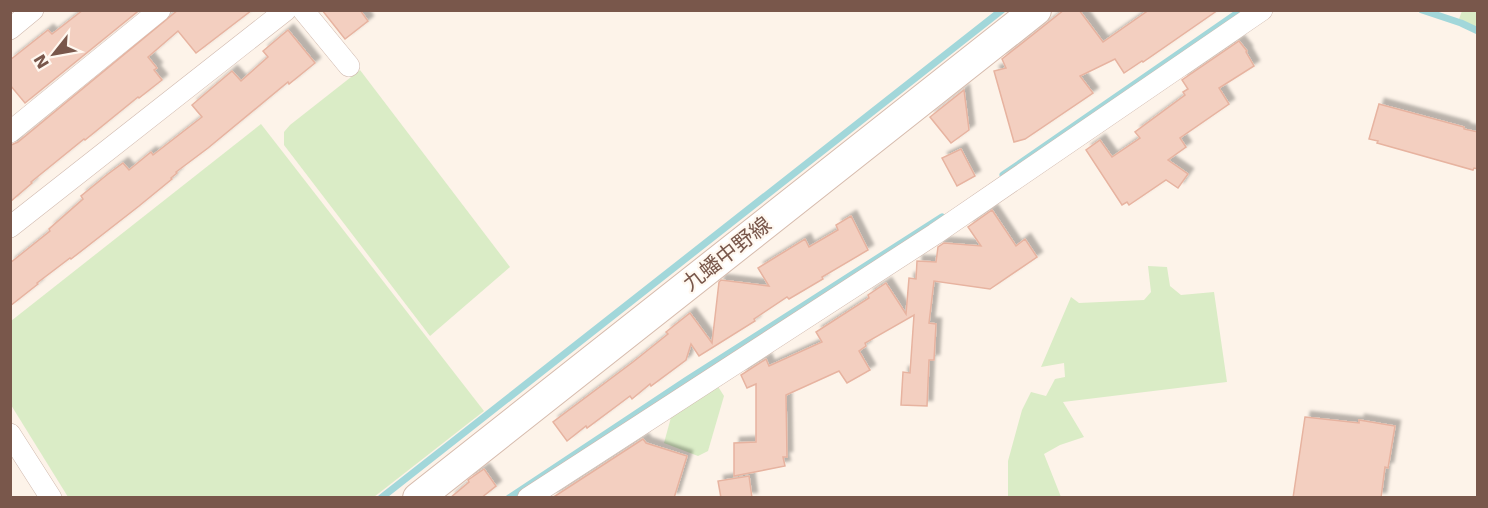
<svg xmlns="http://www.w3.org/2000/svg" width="1488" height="508" viewBox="0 0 1488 508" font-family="'DejaVu Sans','Noto Sans JP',sans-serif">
  <defs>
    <filter id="shadow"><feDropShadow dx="5.5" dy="-5.5" stdDeviation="1.5" flood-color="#0004"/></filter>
  </defs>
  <rect width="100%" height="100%" fill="#fdf3e9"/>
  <g fill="#daecc6">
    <path d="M1462,11H1477V28L1459,19Z"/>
    <path d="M360,70L510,267L430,336L284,145V132L290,125Z"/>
    <path d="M261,124L484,411L374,497H68L11,405V321Z"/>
    <path d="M1148,266L1167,267L1170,286L1181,295L1214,292L1227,382L1063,402L1084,437L1060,445L1044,454L1061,497H1008V461L1022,410L1031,392L1046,396L1055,379L1065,377L1064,363L1041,367L1071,297L1079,303L1144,300L1151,292Z"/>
    <path d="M717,385L724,396L708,451L698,456L664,443L673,410Z"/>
  </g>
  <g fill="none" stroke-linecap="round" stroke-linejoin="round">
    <g stroke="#a2d7da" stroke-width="7">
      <path d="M1422,10L1461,23L1478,31"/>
      <path d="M1003,175L1242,10"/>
      <path d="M381,498L1002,10"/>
      <path d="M509,498L687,380L942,217"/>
    </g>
  </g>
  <g fill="#f3cfc0" stroke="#e7b3a0" stroke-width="1.5" filter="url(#shadow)">
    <path d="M83,10H136L137,12L25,103L10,85V60L48,30L52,34Z"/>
    <path d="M178,10H252L196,53L178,31L148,57L157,68L154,70L162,80L139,98L138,97L85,140L84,139L31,182L32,183L11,201V145L18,142Z"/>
    <path d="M322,10H360L368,21L345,39Z"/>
    <path d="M1064,10H1079L1103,42L1149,10H1218L1143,62L1142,61L1124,73L1115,59L1080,76L1093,93L1025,139L1014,142L994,71L1006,68L1002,59Z"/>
    <path d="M288,30L315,63L289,84L288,82L208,148L176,172L177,173L171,178L172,179L139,206L71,259L70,258L37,283L38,284L10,306V263L50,231L49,229L83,199L81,196L108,174L123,163L129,170L151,152L153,155L202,117L192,105L232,71L241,81L268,57L263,51Z"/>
    <path d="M1239,41L1247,51L1246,52L1254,66L1219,88L1229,104L1180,138L1186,147L1168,160L1188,174L1178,188L1166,180L1129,205L1127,202L1122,205L1086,150L1100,140L1112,157L1140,138L1135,132L1185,95L1183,92L1188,89L1182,80Z"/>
    <path d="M964,90L969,130L951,143L930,117Z"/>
    <path d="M1379,104L1464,127V129L1478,132V169L1474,168L1473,170L1377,143L1378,141L1369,139Z"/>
    <path d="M961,149L975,176L957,186L942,158Z"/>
    <path d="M992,210L1016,246L1025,239L1037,257L990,289L934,281L929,323L936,324L934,360H929L927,406L901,405L903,372L910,373L914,315L865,343L866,346L859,351L870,370L847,383L839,371L786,395L787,457H783L785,466L734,476V443L756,442V384L747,388L741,375L766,359L769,366L822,342L816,332L869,298L868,295L886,283L906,314L909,278L916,279L917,261L936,262L938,247L944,243L981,246L968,227Z"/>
    <path d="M851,216L868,250L822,277L823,279L789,299L787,297L754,319L755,321L699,356L691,344L686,360L651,386L650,384L632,399L630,396L587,428L586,426L567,441L553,422L633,362L668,334L666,332L690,313L712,343L719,282L721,280L769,286L758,268L805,239L809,247L838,230L836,225Z"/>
    <path d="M1305,417L1359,423V420L1395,426L1388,468L1385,467L1381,498H1293Z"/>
    <path d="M643,439L646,443L687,456L674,498H552Z"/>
    <path d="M484,469L496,486L481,498H450L469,482L468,480Z"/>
    <path d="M749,476L752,498H721L718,481Z"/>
  </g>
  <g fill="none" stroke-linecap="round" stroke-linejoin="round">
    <g stroke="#d0b9ae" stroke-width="22">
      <g id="minor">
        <path d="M303,10L349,66"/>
        <path d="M10,29L33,10"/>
        <path d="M10,132L160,10"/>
        <path d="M10,227L286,10"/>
        <path d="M10,434L51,498"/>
        <path d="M528,498L935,234L1262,10"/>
      </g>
    </g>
    <g stroke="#d6bbad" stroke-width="32">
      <path id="secondary" d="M418,498L1036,10"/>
    </g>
    <use href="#minor" stroke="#fff" stroke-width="21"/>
    <use href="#secondary" stroke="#fff" stroke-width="30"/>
  </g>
  <g text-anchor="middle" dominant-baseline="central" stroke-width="4.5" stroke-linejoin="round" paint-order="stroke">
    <g font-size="21" fill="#79574b" stroke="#fff8f0">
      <text transform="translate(727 254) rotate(-38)">九蟠中野線</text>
    </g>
  </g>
  <rect width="1488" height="508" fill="none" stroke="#79574b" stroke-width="24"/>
  <g transform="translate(54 54) rotate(239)" stroke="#fff8f0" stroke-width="4.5" paint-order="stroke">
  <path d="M0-4.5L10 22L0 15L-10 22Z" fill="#79574b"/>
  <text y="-9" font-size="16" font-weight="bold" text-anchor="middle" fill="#79574b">N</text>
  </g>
</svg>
